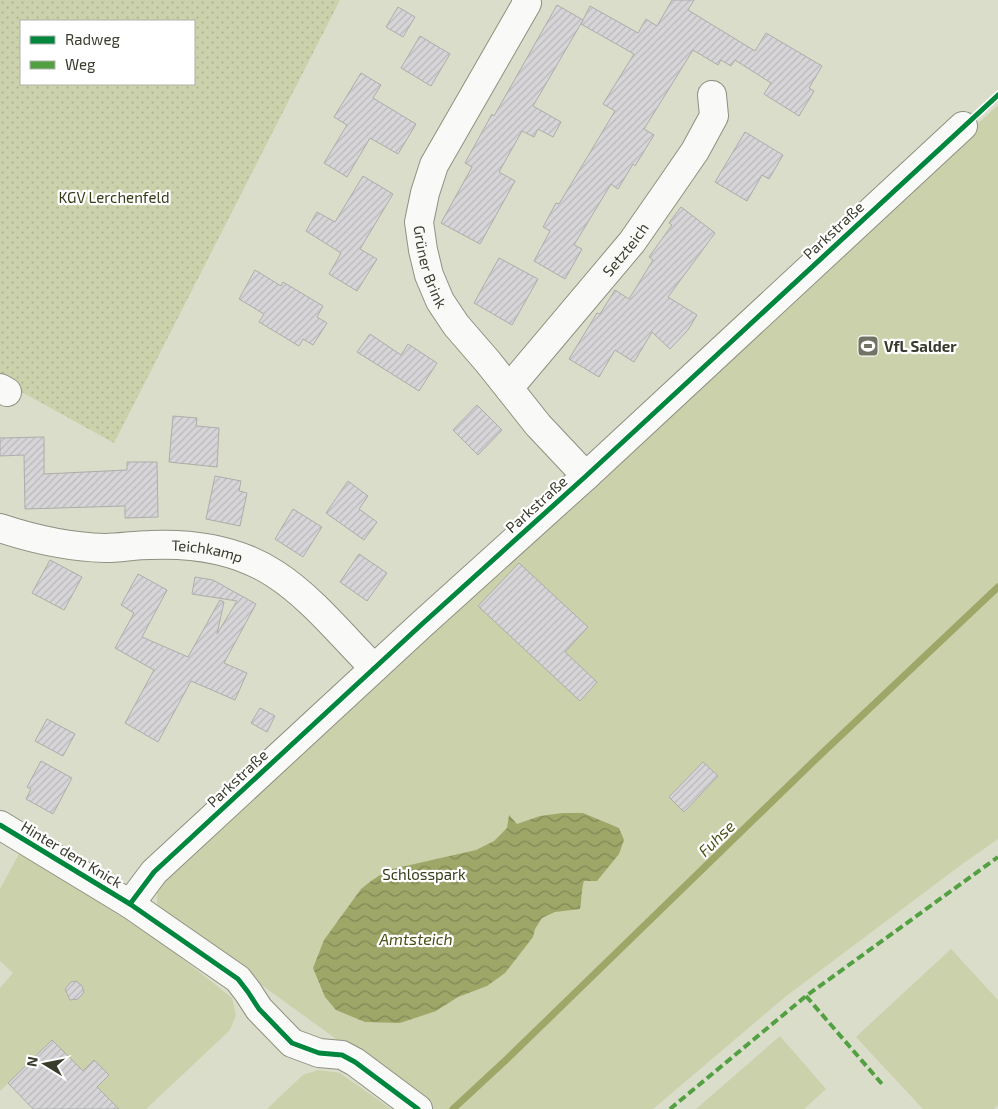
<svg xmlns="http://www.w3.org/2000/svg" width="998" height="1109" viewBox="0 0 998 1109" font-family="'Exo 2',sans-serif">
  <defs>
    <pattern id="garden-dots" width="8" height="8" patternUnits="userSpaceOnUse" patternTransform="scale(1.25)"><rect width="8" height="8" fill="#cbd1ab"/><path d="M2 2h.1M6 6h.1" fill="none" stroke="#afb493" stroke-width="1.8" stroke-linecap="round"/></pattern>
    <pattern id="water-waves" width="16" height="10" patternUnits="userSpaceOnUse" patternTransform="scale(1.25)"><rect width="16" height="10" fill="#9ea668"/><path d="M0 5q4-4 8 0t8 0" fill="none" stroke="#828856"/></pattern>
    <pattern id="building-hatch" width="6" height="6" patternUnits="userSpaceOnUse" patternTransform="scale(1.25)"><rect width="6" height="6" fill="#d7d5d8"/><path d="M-1 1l2-2M0 6l6-6M5 7l2-2" fill="none" stroke="#b9b8ba"/></pattern>
  </defs>
  <rect width="100%" height="100%" fill="#d9ddc9"/>
  <g fill="#cbd1ab">
    <path d="M998,105V839L961,865L785,997L653,1109H433L173,921L163,916L157,903V889L165,879Z"/>
    <path d="M19,854L84,892L174,952L232,998L236,1015L230,1030L146,1109H119L97,1087L94,1061L83,1071L52,1040L0,1091V988L13,973L0,961V889Z"/>
    <path d="M951,949L998,1000V1105L994,1109H923L856,1037Z"/>
    <path d="M780,1036L826,1089L804,1109H696Z"/>
    <path d="M318,1070L340,1073L391,1109H267L303,1075Z"/>
  </g>
  <path fill="url(#garden-dots)" fill-rule="evenodd" d="M0,0H340L114,443L0,380ZM21,21H194V84H21Z"/>
  <path fill="url(#water-waves)" d="M563,813H583L619,828L624,840L619,854L597,881H584C581,890 582,899 580,909L555,912L542,918L535,929L533,937L505,973L487,986L458,997L436,1011L400,1023L365,1022L336,1010L325,997L313,968L324,940L361,889L371,881L388,870L476,850L494,841L507,828L509,815L517,824L540,816Z"/>
  <g fill="none" stroke-linecap="round" stroke-linejoin="round">
    <path stroke="#9ea668" stroke-width="7" d="M453,1109L508,1058L816,759L998,587"/>
  </g>
  <g fill="url(#building-hatch)" stroke="#adadaa">
    <path d="M672,0H694L688,10L755,51L766,33L822,66L809,88L814,91L799,116L764,94L771,83L735,60L731,66L721,60L718,65L693,50L644,129L654,135L635,166L633,164L618,189L611,184L574,245L582,249L565,279L534,261L550,231L543,227L556,203L559,204L615,111L603,104L634,54L581,24L590,6L638,33L646,19L657,26Z"/>
    <path d="M557,5L583,20L533,106L561,122L553,137L538,129L534,137L522,131L499,172L515,181L480,244L441,223L472,167L465,163L492,114L494,116Z"/>
    <path d="M398,7L415,17L403,37L386,27Z"/>
    <path d="M420,36L450,54L431,86L401,68Z"/>
    <path d="M361,73L381,85L373,98L416,124L398,154L370,138L347,177L324,163L347,125L334,117Z"/>
    <path d="M745,132L783,155L769,179L762,175L747,201L715,182Z"/>
    <path d="M363,176L393,194L360,249L377,259L357,291L329,274L341,253L306,231L317,212L335,222Z"/>
    <path d="M681,207L715,233L668,297L697,315L688,330L670,349L652,332L634,362L615,350L599,377L569,359L597,313L600,314L615,290L629,299L653,260L649,257L672,225L669,223Z"/>
    <path d="M499,258L538,279L512,325L474,303Z"/>
    <path d="M255,270L281,286L283,282L323,306L317,317L327,323L313,345L303,339L299,346L259,322L264,314L239,299Z"/>
    <path d="M370,334L401,355L408,344L437,363L419,391L357,352Z"/>
    <path d="M477,405L502,430L478,455L453,430Z"/>
    <path d="M173,416L197,418L196,426L219,428L217,467L169,462Z"/>
    <path d="M44,437V474L127,470V462H157L158,517L125,518V506L25,509L24,455L0,456V438Z"/>
    <path d="M215,476L241,481L239,491L247,493L240,526L206,519Z"/>
    <path d="M348,481L368,496L359,509L377,522L364,540L326,513Z"/>
    <path d="M293,509L322,527L303,557L275,539Z"/>
    <path d="M359,554L387,573L367,601L340,582Z"/>
    <path d="M50,560L82,577L64,610L32,593Z"/>
    <path d="M519,563L588,627L565,652L597,682L580,701L478,606Z"/>
    <path d="M138,574L167,590L142,637L188,657L220,600L224,602L217,634L237,601L192,594L195,577L213,580L256,604L224,663L247,673L235,700L191,681L158,742L125,723L154,670L115,648L134,613L121,605Z"/>
    <path d="M260,708L275,716L267,732L251,723Z"/>
    <path d="M47,719L75,734L63,756L35,741Z"/>
    <path d="M41,761L72,778L53,814L26,799L31,789L27,787Z"/>
    <path d="M703,762L718,776L684,812L669,797Z"/>
    <path d="M76,981L82,986L84,992L78,999L70,1000L65,989L71,982Z"/>
    <path d="M52,1040L83,1071L94,1060L109,1075L97,1087L119,1109H33L8,1083Z"/>
  </g>
  <g fill="none" stroke-linecap="round" stroke-linejoin="round">
    <g stroke="#8e9181" stroke-width="30">
      <g id="minor">
        <path id="s1" d="M526,0L527,3L434,165L425,193L419,222L423,250L429,275L440,301L456,325L488,362L538,425L586,476"/>
        <path d="M0,388L7,392"/>
        <path id="s2" d="M509,388L632,242L673,183L695,151L714,116L712,95"/>
        <path id="s3" d="M0,528C33,539 70,547 105,548C120,548 135,545 150,545C194,543 237,549 275,574C311,597 343,637 374,668"/>
        <path d="M0,825L130,904L238,979L248,992L259,1009L292,1043L319,1053L342,1055L355,1062L418,1109"/>
        <path d="M130,904L154,872L421,625L586,476L963,126"/>
      </g>
    </g>
    <use href="#minor" stroke="#f9faf7" stroke-width="28"/>
    <g stroke="#52a042" stroke-width="4" stroke-dasharray="8 4" stroke-linecap="butt">
      <path d="M806,996L882,1084"/>
      <path d="M670,1109L806,996L998,857"/>
    </g>
    <g stroke="#fff" stroke-width="8">
      <g id="cycleway">
        <path d="M0,825L130,904L238,979L248,992L259,1009L292,1043L319,1053L342,1055L355,1062L418,1109"/>
        <path d="M130,904L154,872L421,625L586,476L998,95"/>
      </g>
    </g>
    <use href="#cycleway" stroke="#00873e" stroke-width="5"/>
  </g>
  <defs>
    <g id="stadium-square" transform="scale(1.125)"><rect x="-9" y="-9" width="18" height="18" rx="4" fill="#717464" stroke="#fff"/><path d="M0-5a6.5 5 0 1 0 0 10a6.5 5 0 1 0 0-10ZM-3.5-1.8h7v3.6h-7Z" fill="#fff"/></g>
  </defs>
  <g fill-rule="evenodd">
    <use href="#stadium-square" x="868" y="346"/>
  </g>
  <g text-anchor="middle" dominant-baseline="central" stroke-width="4.5" stroke-linejoin="round" paint-order="stroke">
    <g font-size="15" fill="#373b18" stroke="#fff">
      <text x="114" y="197">KGV Lerchenfeld</text>
      <text x="424" y="874">Schlosspark</text>
    </g>
    <g font-size="15" fill="#393b2d" stroke="#fff">
      <text transform="translate(833 230) rotate(-43)">Parkstraße</text>
      <text stroke="none"><textPath href="#s2" startOffset="181">Setzteich</textPath></text>
      <text stroke="none"><textPath href="#s1" startOffset="295">Grüner Brink</textPath></text>
      <text transform="translate(536 504) rotate(-42)">Parkstraße</text>
      <text stroke="none"><textPath href="#s3" startOffset="210">Teichkamp</textPath></text>
      <text transform="translate(237 778) rotate(-43)">Parkstraße</text>
      <text transform="translate(72 854) rotate(31)">Hinter dem Knick</text>
    </g>
    <g font-size="15" font-weight="bold" fill="#393b2d" stroke="#fff" text-anchor="start">
      <text x="884" y="346">VfL Salder</text>
    </g>
    <g font-size="16" font-style="italic" fill="#4c5216" stroke="#fff">
      <text transform="translate(716 838) rotate(-44)">Fuhse</text>
      <text x="416" y="938">Amtsteich</text>
    </g>
  </g>
  <rect x="20" y="20" width="175" height="65" fill="#ffffff" stroke="#b0b1ab"/>
  <rect x="30" y="36" width="25" height="8" fill="#00873e" stroke="#b0b1ab"/>
  <text x="65" y="45" font-size="15" fill="#393b2d">Radweg</text>
  <rect x="30" y="61" width="25" height="8" fill="#52a042" stroke="#b0b1ab"/>
  <text x="65" y="70" font-size="15" fill="#393b2d">Weg</text>
  <g transform="translate(45 1064) rotate(280)" stroke="#ffffff" stroke-width="4" paint-order="stroke">
  <path d="M0-4L9 19L0 12L-9 19Z" fill="#393b2d"/>
  <text y="-8" font-size="14" font-weight="bold" text-anchor="middle" fill="#393b2d">N</text>
  </g>
</svg>
